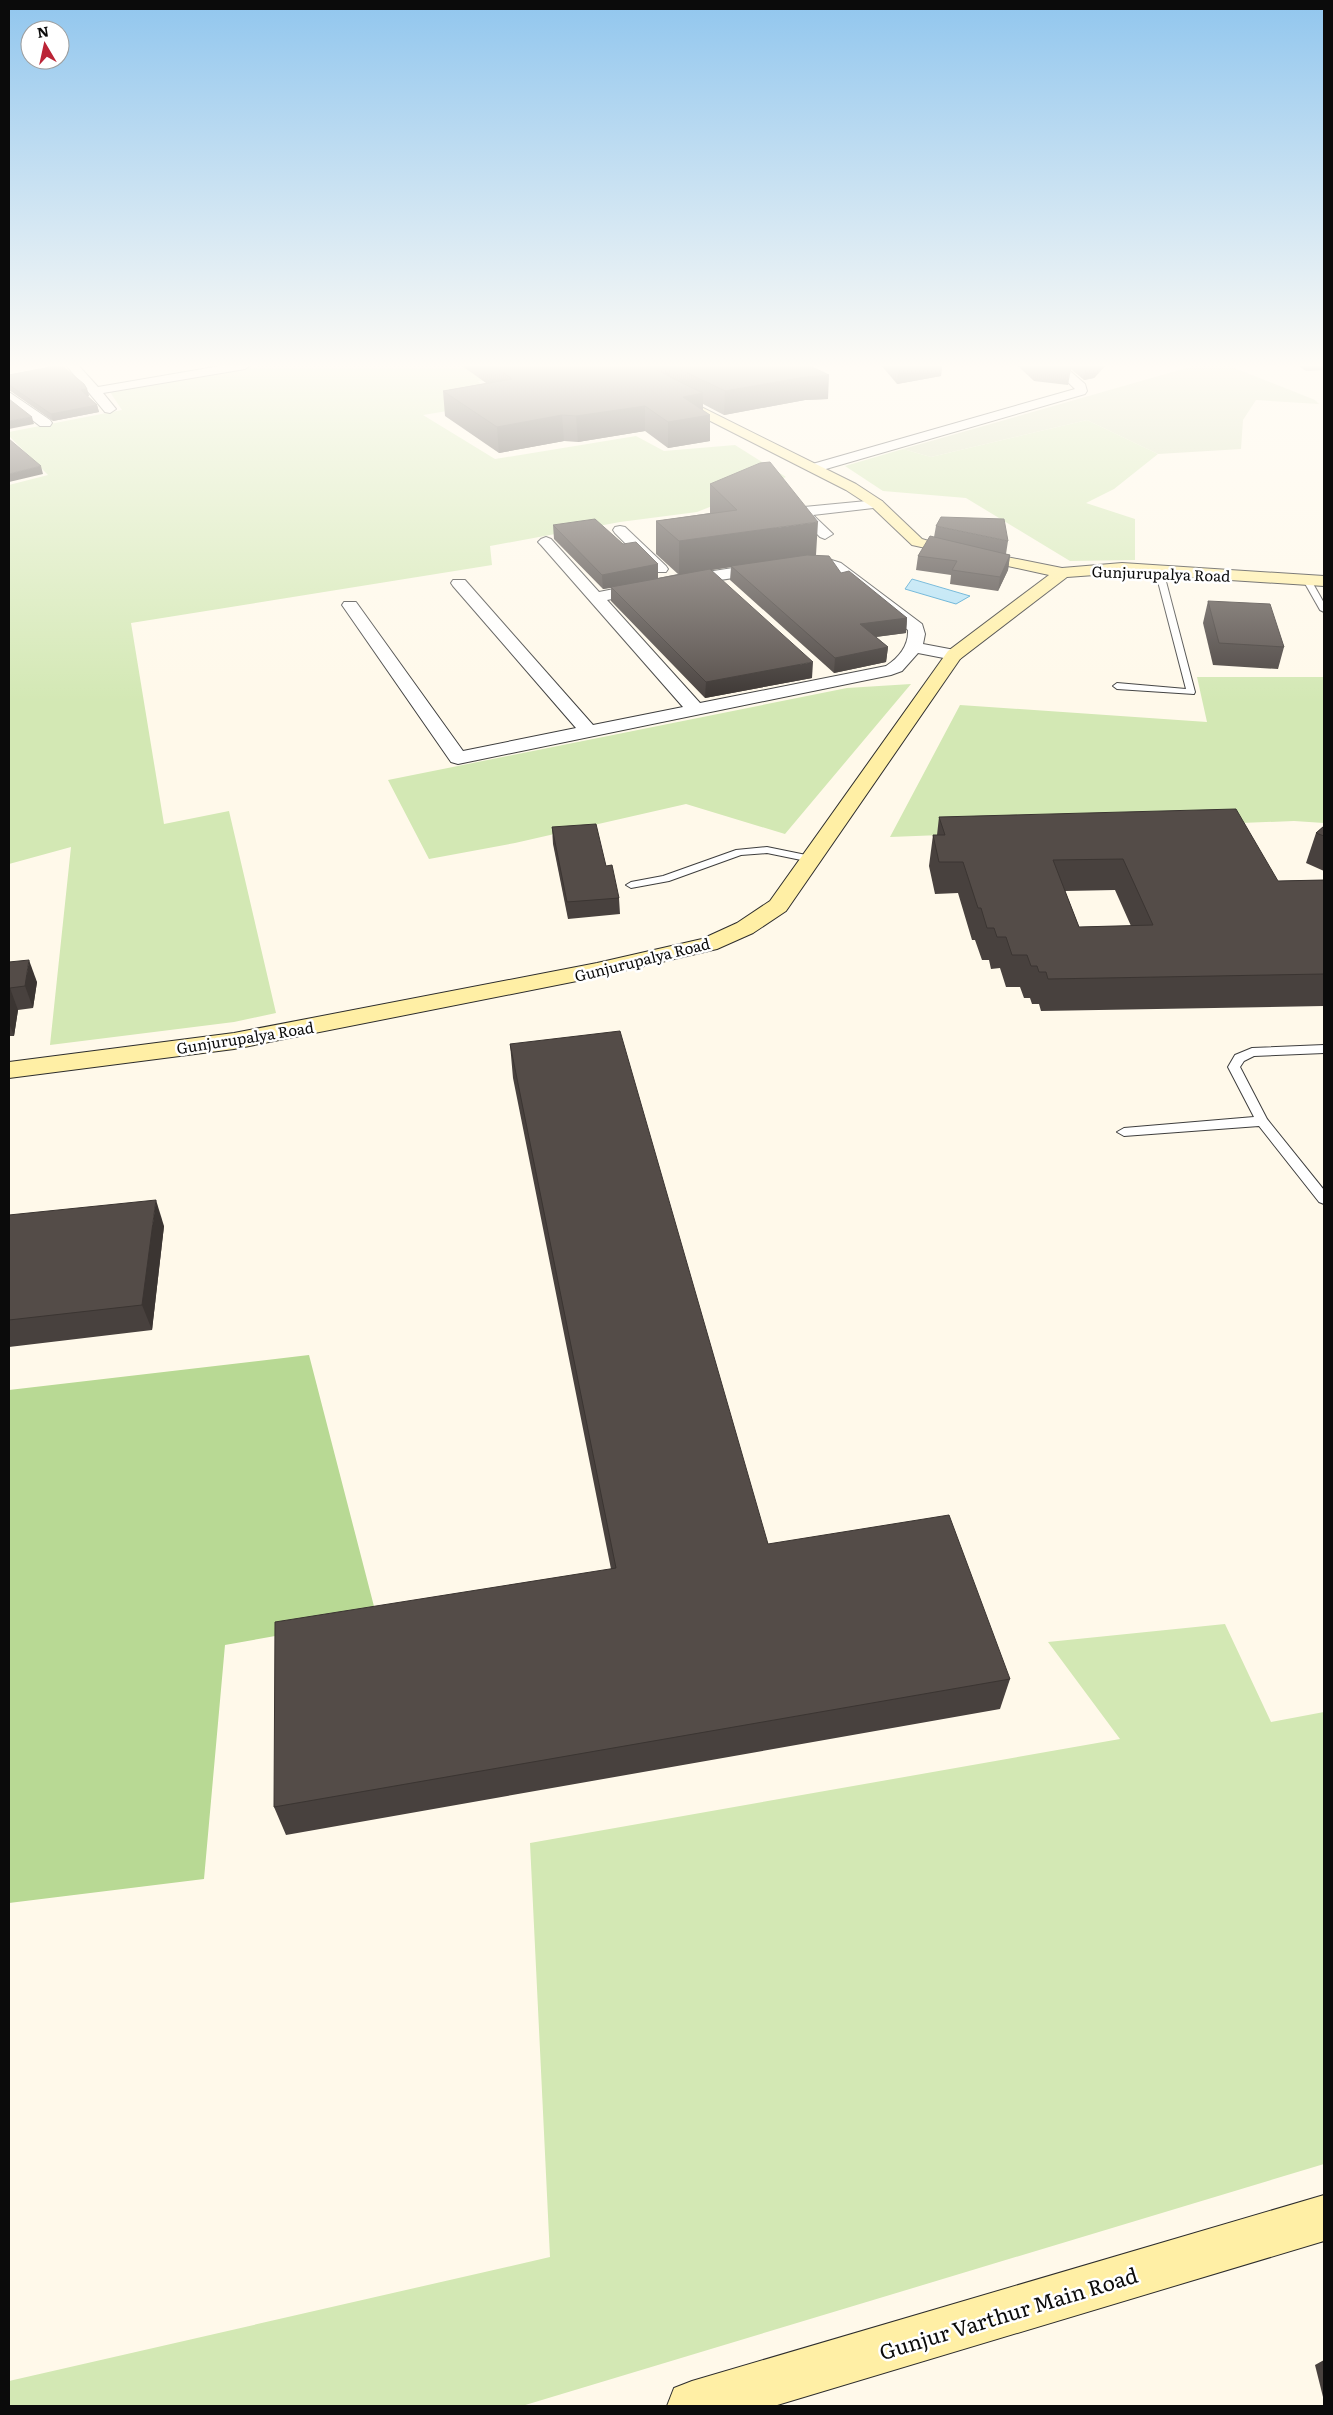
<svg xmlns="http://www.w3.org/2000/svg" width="1333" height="2415" viewBox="0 0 1333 2415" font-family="Literata,serif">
  <rect width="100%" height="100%" fill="#fff9ea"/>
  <g fill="#d3e8b4">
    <path d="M261,365H537L550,370L478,381L502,402L423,415L495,459L636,436L664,451L735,445L786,477L697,512L620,522L490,546L492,565L131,623L164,824L229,811L276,1013L234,1022L50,1045L71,847L9,864V485L48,475L9,436V432L122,410L110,392Z"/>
    <path d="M1087,420L1158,454L1114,489L1086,503L1135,519V560L1070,561L966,498L883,491L845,466L903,449L931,457Z"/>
    <path d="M1197,677H1324V823L1294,821L890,837L960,705L1207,722Z"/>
    <path d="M911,684L785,834L686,804L515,843L429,859L388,780L847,688Z"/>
    <path d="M1225,1624L1271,1722L1324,1712V2164L522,2406H9V2381L550,2257L530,1843L1120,1739L1048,1642Z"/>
  </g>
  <path fill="#b8d994" d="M309,1355L377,1618L225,1645L204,1879L9,1903V1390Z"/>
  <path fill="#d6dfbc" d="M1197,365H1227L1315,400L1319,404L1256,400L1243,420L1241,449L1158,454L1087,420L931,457L903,449Z"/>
  <path fill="#afe0f6" stroke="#369bcd" d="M912,579L970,596L956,604L905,589Z"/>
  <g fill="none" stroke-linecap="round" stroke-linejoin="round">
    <g stroke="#3e3e3e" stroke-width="2">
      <g id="lane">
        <path d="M1159,568L1163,570L1195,692L1194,694L1117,689L1113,686L1117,683L1186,689L1155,570Z"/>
        <path d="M1304,578L1311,580L1324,603V612L1320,610L1303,580Z"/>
        <path d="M767,847L811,856L816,859L811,862L767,853L741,855L669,881L631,888L626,885L631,882L663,876L736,850Z"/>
        <path d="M1324,1045V1053L1254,1056L1244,1061L1240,1067L1267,1119L1324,1190V1204L1319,1202L1259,1126L1124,1136L1117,1132L1124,1128L1254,1117L1228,1067L1235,1055L1252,1048Z"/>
      </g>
    </g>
    <g stroke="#3e3e3e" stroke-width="2">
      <g id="street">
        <path d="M66,365H78L98,387L226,365H251L245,369L103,393L116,409L110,413L105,412Z"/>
        <path d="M1050,365H1063L1085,384L1087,391L1085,394L819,471H809L807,468L809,465L1075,389Z"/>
        <path d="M9,392L50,420L52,423L50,426H40L9,402Z"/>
        <path d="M877,500L882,501L884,504L882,507L813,515L833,534L825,539L820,537L796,513L799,508L804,507Z"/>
        <path d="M620,526L625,527L666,566L668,569L666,572H654L615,533L613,530L615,527Z"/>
        <path d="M546,537L551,539L599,592L674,577L806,557H822L841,563L922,624L925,634L923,644L960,651L963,655L960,659L954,660L918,653L902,671L891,675L458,764L451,762L342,605L344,602H356L463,751L576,728L453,586L451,583L453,580H465L593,725L683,707L541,545L538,542L541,539ZM806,567L829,569L908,630C909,645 899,658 886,666L700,703L607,600L674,587Z"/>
      </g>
    </g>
    <g stroke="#2d2d2d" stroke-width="2">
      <g id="secondary">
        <path d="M677,395L856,484L882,501L922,539L932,542L1062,568L1122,563L1324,576V586L1122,573L1067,577L960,659L786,911L753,933L717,949L597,977L234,1049L9,1078V1062L234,1033L597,963L702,939L737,923L770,901L948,651L1049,575L912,545L872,507L846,490L673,402L671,399Z"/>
        <path d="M1324,2195V2241L774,2406H667L674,2388L692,2381Z"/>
      </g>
    </g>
    <use href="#lane" fill="#fff" fill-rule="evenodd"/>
    <use href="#street" fill="#fff" fill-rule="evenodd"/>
    <use href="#secondary" fill="#ffefa5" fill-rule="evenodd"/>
  </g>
  <g fill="#48413e" fill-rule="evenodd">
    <path d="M461,365H808L828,399L805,400L724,415L703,404V411L710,415V441L668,448L645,431L578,442L564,441L499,453L445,416L443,391L486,383Z"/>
    <path d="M881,365H942L941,376L897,384Z"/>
    <path d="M1017,365H1106L1094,378L1084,380L1071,369L1068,385L1034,381Z"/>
    <path d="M1297,365H1324V370L1306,371Z"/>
    <path d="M9,375L87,389L89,396H87L97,405L99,412L53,421L9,390Z"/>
    <path d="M710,484L907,618L906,633L876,637L888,647L886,662L834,673L730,580L731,567L711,570L812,678L705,698L611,601V588L603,589L554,539L553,525L623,544L658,564V578L678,574L656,554V521L710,513Z"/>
    <path d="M936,526L1008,541L1006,554L1010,555L1008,570L998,591L950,584L951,575L916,570L918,556L934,537Z"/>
    <path d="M1208,601L1284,647L1278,669L1213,665L1203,623Z"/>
    <path d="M939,817L1278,881L1324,880V1006L1041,1011L1039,1004H1032L1030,998H1024L1020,987H1006L1000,968L991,969L989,960H982L975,940H972L958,893L935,894L929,866L933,835H937ZM1115,890L1131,926L1079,927L1065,891Z"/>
    <path d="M1324,826V871L1306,863L1316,833Z"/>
    <path d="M552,827L606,866L619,898L620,914L568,919L553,844Z"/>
    <path d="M9,962L37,982L33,1008L18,1010L14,1036H9Z"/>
    <path d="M510,1044L768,1544L1010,1679L1000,1709L286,1835L274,1807L611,1569L513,1078Z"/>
    <path d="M9,1215L164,1226L152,1330L9,1347Z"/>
    <path d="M1324,2360V2401L1315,2365Z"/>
  </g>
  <g fill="#3b3532">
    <path d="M661,365H670V381L661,383Z"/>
    <path d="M899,365H942L941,376L897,384Z"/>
    <path d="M1086,365H1106L1094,378L1084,380Z"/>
    <path d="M829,375L828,399L805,400L724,415L725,391L806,377Z"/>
    <path d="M87,389L89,396L83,397L81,390Z"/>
    <path d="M703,393V416L710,415V441L668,448V422L683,397Z"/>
    <path d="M97,405L99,412L53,421L51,414Z"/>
    <path d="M645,406V431L578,442L576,416Z"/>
    <path d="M562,415L564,441L499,453L497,427Z"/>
    <path d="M32,417L34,424L9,429V421Z"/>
    <path d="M41,466L43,474L9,482V474Z"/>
    <path d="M818,522L816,555L731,566V567L679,575V541Z"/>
    <path d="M1010,555L1008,570L998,591L1000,577Z"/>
    <path d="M658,564V578L603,589L602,575Z"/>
    <path d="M907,618L906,633L859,639L860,624Z"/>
    <path d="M888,647L886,662L834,673L835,658Z"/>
    <path d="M813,662L812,678L705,698L706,682Z"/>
    <path d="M29,960L37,982L33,1008L25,986Z"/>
    <path d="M10,988L18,1010L14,1036L9,1023V994Z"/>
    <path d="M156,1200L164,1226L152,1330L142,1305Z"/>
  </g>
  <g fill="#544c48" stroke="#3b3532" fill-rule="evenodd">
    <path d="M61,365L84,384L87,389L81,390L97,405L51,414L9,385V375Z"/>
    <path d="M493,365H643L650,367L703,393L683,397L710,415L668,422L645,406L576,416L562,415L497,427L443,391L512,379Z"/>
    <path d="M671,365H808L829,375L806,377L725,391Z"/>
    <path d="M9,399L32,417L9,421Z"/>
    <path d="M9,439L41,466L9,474Z"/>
    <path d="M770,462L818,522L679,541L656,521L737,510L710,484L760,463Z"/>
    <path d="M941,517L1004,519L1008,541L936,526Z"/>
    <path d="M595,519L623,544L636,542L658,564L602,575L553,525Z"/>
    <path d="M930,536L1010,555L1000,577L952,570L957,561L918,556Z"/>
    <path d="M807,555L829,556L841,573L849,571L907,618L860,624L888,647L835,658L731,566Z"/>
    <path d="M710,569L813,662L706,682L611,587Z"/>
    <path d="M1208,601L1270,604L1284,647L1219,643Z"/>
    <path d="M1236,809L1278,881L1324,880V974L1048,979L1046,972H1039L1037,966H1031L1027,955H1012L1006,937H997L994,928H987L981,908H978L963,862H939L933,835H945L939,817ZM1123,859L1153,925L1079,927L1053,860Z"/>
    <path d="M596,824L606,866L612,865L619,898L567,902L552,827Z"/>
    <path d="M1324,826V836L1316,833Z"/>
    <path d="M29,960L25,986L10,988L9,994V962Z"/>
    <path d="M620,1031L768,1544L949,1515L1010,1679L274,1807L275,1622L616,1568L510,1044Z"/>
    <path d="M156,1200L142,1305L9,1320V1215Z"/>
  </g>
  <linearGradient id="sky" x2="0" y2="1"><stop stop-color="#91c6ee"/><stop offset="0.52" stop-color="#fffcf6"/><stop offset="1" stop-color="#fffcf6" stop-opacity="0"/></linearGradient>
  <rect width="1333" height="703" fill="url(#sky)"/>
  <g text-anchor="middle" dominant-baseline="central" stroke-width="5" stroke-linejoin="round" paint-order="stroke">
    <g font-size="15" fill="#0b0b0b" stroke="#fff">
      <text transform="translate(1161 573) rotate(2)">Gunjurupalya Road</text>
      <text transform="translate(642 959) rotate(-14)">Gunjurupalya Road</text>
      <text transform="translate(245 1037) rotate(-9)">Gunjurupalya Road</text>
    </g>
    <g font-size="21" fill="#0b0b0b" stroke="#fff">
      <text transform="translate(1008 2312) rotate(-17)">Gunjur Varthur Main Road</text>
    </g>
  </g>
  <rect width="1333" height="2415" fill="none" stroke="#0b0b0b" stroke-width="20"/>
  <g transform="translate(45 45) rotate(351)"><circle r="24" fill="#ffffff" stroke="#9d9d9d"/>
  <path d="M0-4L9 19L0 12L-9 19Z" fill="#bb2436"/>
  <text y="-8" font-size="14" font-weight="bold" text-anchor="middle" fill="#0b0b0b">N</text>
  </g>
</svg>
